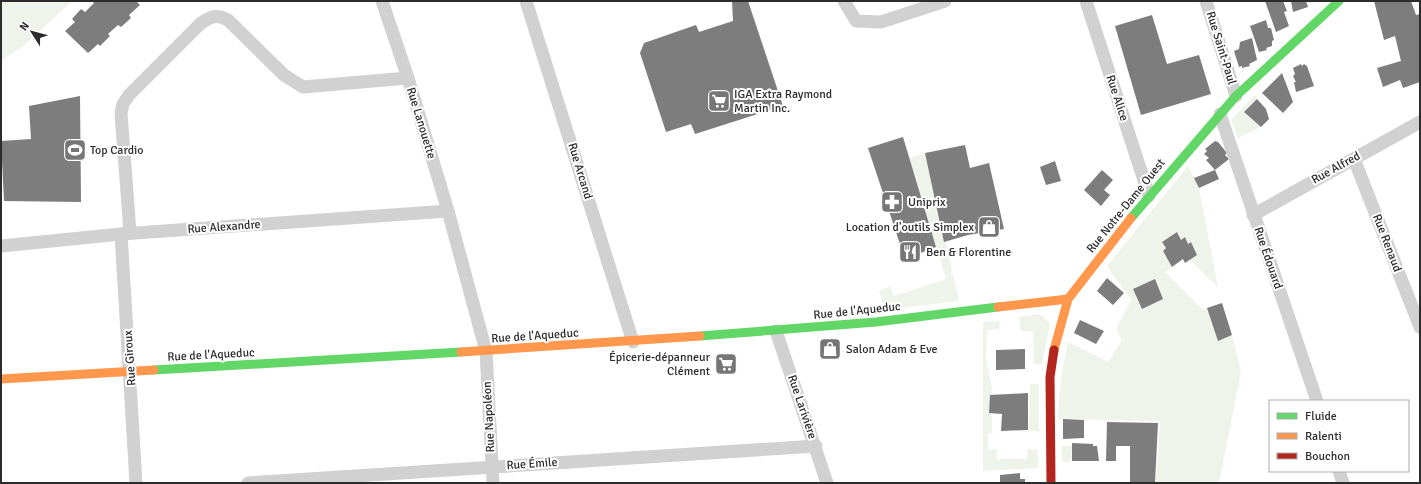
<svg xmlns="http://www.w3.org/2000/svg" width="1421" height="484" viewBox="0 0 1421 484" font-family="Signika,sans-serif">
  <rect width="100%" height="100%" fill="#fff"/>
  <g fill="#eef4ea">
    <path d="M1,1H72L22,47L1,61Z"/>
    <path d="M1255,95L1258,98L1244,112L1261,127L1238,138L1231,120Z"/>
    <path d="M925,153L959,301L889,309L883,304L879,290L890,287L894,296L946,279L909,158Z"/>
    <path d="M1188,166L1199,188L1218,287L1190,260L1197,254L1191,242L1188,244L1185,237L1181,240L1177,232L1162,242L1166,248L1163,251L1172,267L1165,272L1203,310L1207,308L1218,340L1232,335L1241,372L1219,483H1156L1160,421L1058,419C1059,393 1062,368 1068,342L1108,362L1122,340L1116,329L1131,300L1107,266Z"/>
    <path d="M1038,314L1043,316L1050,324L1042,364H1034V363L1033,331H1021L1019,317Z"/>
    <path d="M1000,321L999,329L987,330L986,360L992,387L989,413H992V433H988V450L997,449V459H1027V449L1038,450V468L983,471V322Z"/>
    <path d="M1030,384H1039V431H1029Z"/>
    <path d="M1061,446H1072L1071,462L1062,461Z"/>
  </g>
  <g fill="#7d7d7d">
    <path d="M92,1H136L140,5L129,15L131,18L121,27L118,25L108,34L110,36L100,46L98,44L88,53L65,31L75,22L72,19L81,9L85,12L94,3Z"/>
    <path d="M732,1H748L783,106L695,134L691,124L666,132L640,53L644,43L696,25L699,32L733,21Z"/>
    <path d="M1265,1H1283L1287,11L1284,12L1289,26L1276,32Z"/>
    <path d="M1291,1H1306L1308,7L1293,12Z"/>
    <path d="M1374,1H1411L1416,15L1420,14V82L1403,88L1400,80L1383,87L1377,68L1401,61L1395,36L1384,40Z"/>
    <path d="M1152,15L1167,64L1199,55L1211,94L1141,115L1115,26Z"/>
    <path d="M1266,20L1268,28H1271L1274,40L1272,41V46L1266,48L1267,50L1259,52L1250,26Z"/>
    <path d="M1252,38L1257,60L1249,64L1250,66L1242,68V66L1239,67L1234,51L1239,49L1240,42Z"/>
    <path d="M1301,64L1302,66L1304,64L1307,66L1314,86L1296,92L1294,82H1296L1293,76L1295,74L1293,68Z"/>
    <path d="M1282,73L1293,102L1283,113L1262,93Z"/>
    <path d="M80,96L81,202L4,201L1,141L31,139L29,106Z"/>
    <path d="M1257,99L1266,109L1269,119L1261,127L1244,112Z"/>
    <path d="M903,137L936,247L905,259L868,148Z"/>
    <path d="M1215,141L1218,142L1227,153L1225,155L1229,159L1215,170L1206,160L1209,158L1204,154L1207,151L1205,149Z"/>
    <path d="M965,145L970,168L989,163L1004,229L968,235L944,242L925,153Z"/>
    <path d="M1055,161L1061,181L1046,185L1040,167Z"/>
    <path d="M1102,170L1113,180L1104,190L1110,195L1101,206L1084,190Z"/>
    <path d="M1215,170L1219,179L1199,188L1194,178Z"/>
    <path d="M1177,232L1181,240L1185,237L1188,244L1191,242L1197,255L1185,263L1183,259L1172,267L1163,251L1166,248L1162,242Z"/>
    <path d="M1107,278L1124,293L1113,305L1097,291Z"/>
    <path d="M1155,279L1163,299L1142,309L1133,289Z"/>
    <path d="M1222,303L1232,335L1218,341L1207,308Z"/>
    <path d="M1080,320L1104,331L1096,344L1074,333Z"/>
    <path d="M1025,349V369L996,370V350Z"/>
    <path d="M1028,393V430L1001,431L1002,414L989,413L990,395Z"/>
    <path d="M1063,419L1084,420V438L1063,439Z"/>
    <path d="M1107,422L1158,423L1155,483H1130V446H1116V461H1106Z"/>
    <path d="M1072,443L1093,444V446H1097L1099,461H1072Z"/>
    <path d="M1020,473V479H1025V483H1000V475Z"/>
  </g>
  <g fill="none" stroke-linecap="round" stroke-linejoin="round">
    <g stroke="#d1d1d1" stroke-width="13">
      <path d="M382,1L408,78L448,211L486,351L493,483"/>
      <path d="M526,1L633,342"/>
      <path d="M844,1L856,21L881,22L945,1"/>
      <path d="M1086,1L1149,196"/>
      <path d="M1206,1L1236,96"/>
      <path d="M1220,114L1317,401"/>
      <path d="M1354,159L1420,327"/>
      <path d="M1253,215L1420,122"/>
      <path d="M130,233L121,113L123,104L129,95L200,24C211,16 216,14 228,20L284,75L303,87L408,78"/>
      <path d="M121,234L136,483"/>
      <path d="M1,246L121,234L448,211"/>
      <path d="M776,331L827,483"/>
      <path d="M1339,471L1343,483"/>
      <path d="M248,483L816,446"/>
    </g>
    <g stroke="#63d668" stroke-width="9">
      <path d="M1131,218L1236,96L1339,1"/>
      <path d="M700,336L876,322L998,307"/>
      <path d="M154,370L461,352"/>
    </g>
    <g stroke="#ff974d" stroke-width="9">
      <path d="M998,307L1068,299"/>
      <path d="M1054,350L1068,299L1131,218"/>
      <path d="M461,352L700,336"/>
      <path d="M1,379L154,370"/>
    </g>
    <path stroke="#b3261e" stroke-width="9" d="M1051,483L1050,377L1054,350"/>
  </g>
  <defs>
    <g id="supermarket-square" transform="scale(1.15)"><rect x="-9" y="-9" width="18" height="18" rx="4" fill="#767676" stroke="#fff"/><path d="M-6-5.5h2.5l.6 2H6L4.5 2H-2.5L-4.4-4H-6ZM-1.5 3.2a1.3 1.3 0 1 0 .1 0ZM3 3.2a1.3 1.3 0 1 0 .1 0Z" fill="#fff"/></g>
    <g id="stadium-square" transform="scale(1.15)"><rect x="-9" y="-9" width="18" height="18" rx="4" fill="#767676" stroke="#fff"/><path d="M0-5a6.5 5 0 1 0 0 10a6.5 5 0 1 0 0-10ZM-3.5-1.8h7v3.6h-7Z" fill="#fff"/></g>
    <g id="pharmacy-square" transform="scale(1.15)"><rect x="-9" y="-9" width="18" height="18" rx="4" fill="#767676" stroke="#fff"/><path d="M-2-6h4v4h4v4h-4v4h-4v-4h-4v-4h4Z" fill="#fff"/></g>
    <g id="shop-square" transform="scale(1.15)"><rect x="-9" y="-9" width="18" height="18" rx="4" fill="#767676" stroke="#fff"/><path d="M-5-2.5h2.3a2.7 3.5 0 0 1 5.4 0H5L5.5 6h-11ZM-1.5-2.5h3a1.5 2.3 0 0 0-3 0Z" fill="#fff"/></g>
    <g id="restaurant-square" transform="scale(1.15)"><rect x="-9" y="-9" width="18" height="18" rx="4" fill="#767676" stroke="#fff"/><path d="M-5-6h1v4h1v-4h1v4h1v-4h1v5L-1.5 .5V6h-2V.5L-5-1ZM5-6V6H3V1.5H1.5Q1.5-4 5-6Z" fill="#fff"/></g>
  </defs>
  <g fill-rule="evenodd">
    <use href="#supermarket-square" x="719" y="101"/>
    <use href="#stadium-square" x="75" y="150"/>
    <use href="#pharmacy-square" x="892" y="202"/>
    <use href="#shop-square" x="989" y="227"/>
    <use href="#restaurant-square" x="910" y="252"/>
    <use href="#shop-square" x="830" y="349"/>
    <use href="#supermarket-square" x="726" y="364"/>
  </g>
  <g text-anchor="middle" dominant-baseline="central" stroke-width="4" stroke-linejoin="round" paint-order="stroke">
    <g font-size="12" fill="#2c2c2c" stroke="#fff">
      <text transform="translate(1221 48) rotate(73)">Rue Saint-Paul</text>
      <text transform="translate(1117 98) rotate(72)">Rue Alice</text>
      <text transform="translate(421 123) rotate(73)">Rue Lanouette</text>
      <text transform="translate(1336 168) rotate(-29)">Rue Alfred</text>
      <text transform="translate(580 171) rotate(73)">Rue Arcand</text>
      <text transform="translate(1126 206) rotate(-51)">Rue Notre-Dame Ouest</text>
      <text transform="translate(224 227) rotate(-4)">Rue Alexandre</text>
      <text transform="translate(1387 243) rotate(69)">Rue Renaud</text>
      <text transform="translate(1268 258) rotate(71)">Rue Édouard</text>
      <text transform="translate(857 311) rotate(-6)">Rue de l'Aqueduc</text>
      <text transform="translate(535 336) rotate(-4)">Rue de l'Aqueduc</text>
      <text transform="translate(211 355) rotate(-3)">Rue de l'Aqueduc</text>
      <text transform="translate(130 358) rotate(-94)">Rue Giroux</text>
      <text transform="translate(802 407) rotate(71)">Rue Larivière</text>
      <text transform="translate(489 417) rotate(-93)">Rue Napoléon</text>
      <text transform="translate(532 464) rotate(-4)">Rue Émile</text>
    </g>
    <g font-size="12" fill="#2c2c2c" stroke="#fff" text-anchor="start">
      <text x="734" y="94">IGA Extra Raymond<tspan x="734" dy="14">Martin Inc.</tspan></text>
      <text x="90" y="150">Top Cardio</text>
      <text x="908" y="202">Uniprix</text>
      <text x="974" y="227" text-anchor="end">Location d'outils Simplex</text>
      <text x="926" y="252">Ben &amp; Florentine</text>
      <text x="846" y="349">Salon Adam &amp; Eve</text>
      <text x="710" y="357" text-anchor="end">Épicerie-dépanneur<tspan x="710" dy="14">Clément</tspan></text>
    </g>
  </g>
  <rect width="1421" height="484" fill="none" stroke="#2c2c2c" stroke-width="4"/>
  <rect x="1269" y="400" width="140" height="72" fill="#ffffff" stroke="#ababab"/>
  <rect x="1277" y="413" width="20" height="6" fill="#63d668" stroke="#ababab"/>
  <text x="1305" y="420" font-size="12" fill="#2c2c2c">Fluide</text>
  <rect x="1277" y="433" width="20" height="6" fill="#ff974d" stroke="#ababab"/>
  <text x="1305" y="440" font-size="12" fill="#2c2c2c">Ralenti</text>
  <rect x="1277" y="453" width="20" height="6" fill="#b3261e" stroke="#ababab"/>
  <text x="1305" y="460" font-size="12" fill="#2c2c2c">Bouchon</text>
  <g transform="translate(32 32) rotate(306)" stroke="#ffffff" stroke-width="3" paint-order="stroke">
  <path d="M0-3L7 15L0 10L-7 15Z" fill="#2c2c2c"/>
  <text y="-6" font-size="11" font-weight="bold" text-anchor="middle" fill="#2c2c2c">N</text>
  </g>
</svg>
